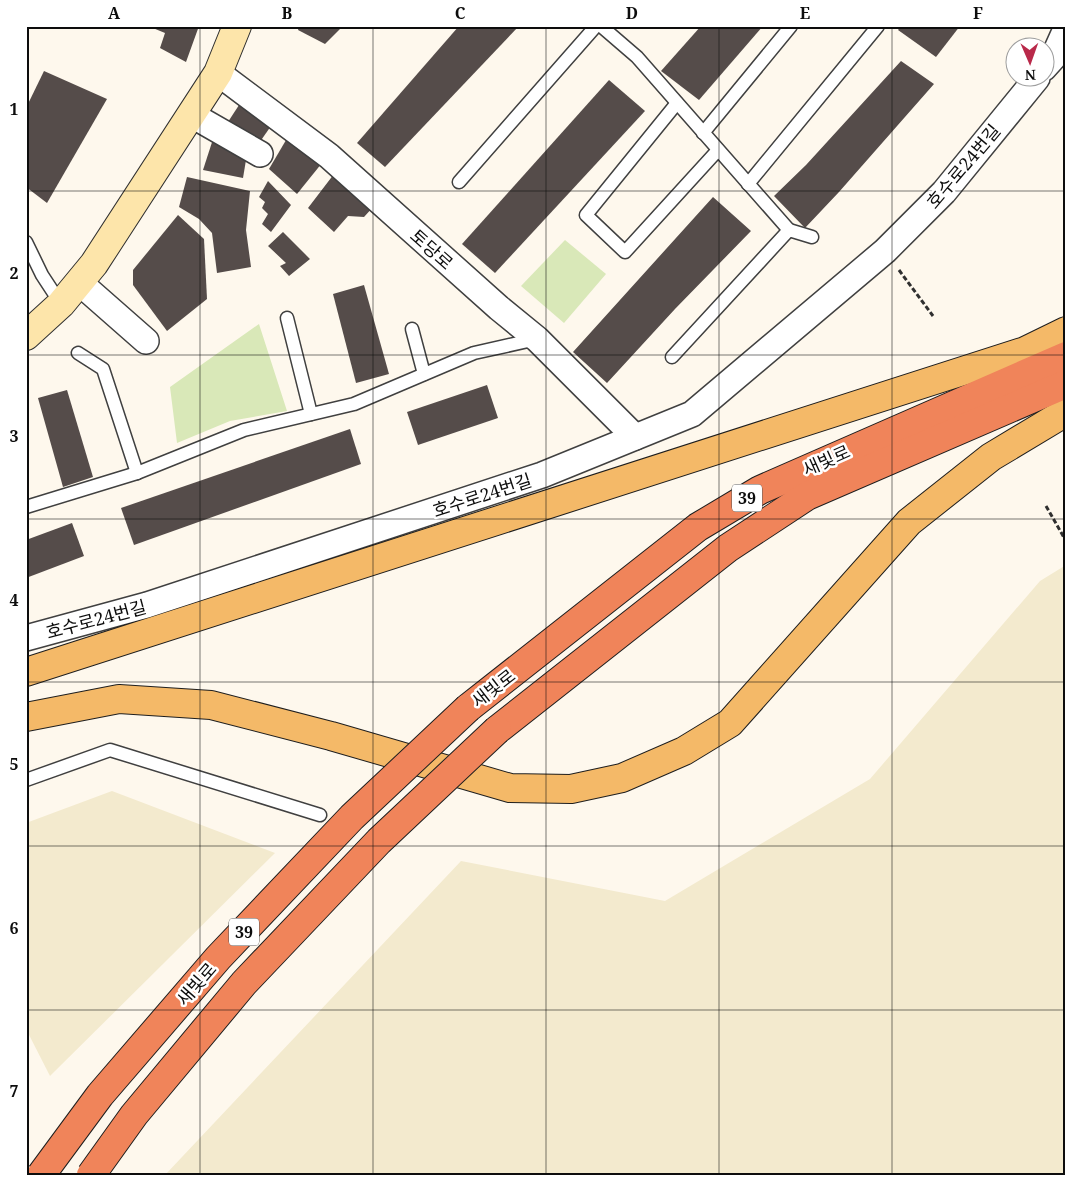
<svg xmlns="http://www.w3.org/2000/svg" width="1092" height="1201" viewBox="0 0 1092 1201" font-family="'Noto Serif','Noto Sans KR',serif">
  <rect width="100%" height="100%" fill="#fef8ed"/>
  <g fill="#f3eace">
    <path d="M1066,565V1175H165L461,861L665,901L870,779L1040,581Z"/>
    <path d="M112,791L275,853L50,1076L26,1029V823Z"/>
  </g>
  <g fill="#d9e8b8">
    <path d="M565,240L606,274L564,323L521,286Z"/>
    <path d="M259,324L287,411L230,421L177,443L170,387Z"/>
  </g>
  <g fill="#554c4a">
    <path d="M148,26H199L186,62L160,48L165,33Z"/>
    <path d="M299,26H343L325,44L298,30Z"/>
    <path d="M459,26H519L385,167L357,143Z"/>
    <path d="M701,26H763L699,100L661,71Z"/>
    <path d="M901,26H960L936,57L898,30Z"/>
    <path d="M901,61L934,84L839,192L805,228L774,196L806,165Z"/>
    <path d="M44,71L107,99L47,203L26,187V108Z"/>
    <path d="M609,80L645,111L495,273L462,244Z"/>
    <path d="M241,102L271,126L257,146L224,128Z"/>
    <path d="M289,135L322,163L297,194L269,169Z"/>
    <path d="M214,136L247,154L243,178L203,170Z"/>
    <path d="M334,174L374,206L364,217L348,216L334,232L308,208Z"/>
    <path d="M187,177L250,191L246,230L251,267L217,273L212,233L199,219L179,207Z"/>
    <path d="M268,181L291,205L271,232L262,224L268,214L262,208L265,202L259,197Z"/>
    <path d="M713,197L751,231L675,309L607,383L573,352Z"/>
    <path d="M178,215L204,239L207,299L167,331L133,285V270Z"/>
    <path d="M283,232L310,259L289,276L280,266L286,263L268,246Z"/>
    <path d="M364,285L389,374L356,383L333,294Z"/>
    <path d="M487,385L498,418L418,445L407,412Z"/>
    <path d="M67,390L93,477L63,487L38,398Z"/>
    <path d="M350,429L361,464L134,545L121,508Z"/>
    <path d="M72,523L84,556L26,578V540Z"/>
  </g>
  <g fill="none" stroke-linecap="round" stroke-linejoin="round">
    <g stroke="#404040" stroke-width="15">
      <g id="lane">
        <path d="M601,26L637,57L789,230"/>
        <path d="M677,103L586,215L625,252L718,150"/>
        <path d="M703,133L791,26"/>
        <path d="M459,182L596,26"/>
        <path d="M748,184L878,26"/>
        <path d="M26,242L42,275L61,304"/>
        <path d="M287,318L311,414"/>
        <path d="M412,329L424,374"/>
        <path d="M78,353L103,369L137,473"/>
        <path d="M672,357L789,230L812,237"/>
        <path d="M26,507L137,473L244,430L354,404L474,353L537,339"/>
        <path d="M26,780L110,750L320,815"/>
      </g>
    </g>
    <g stroke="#404040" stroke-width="28">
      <g id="street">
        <path d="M1044,68L1053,58L1066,29"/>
        <path d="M218,73L329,156L499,308L537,339L635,437"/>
        <path d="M192,115L260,154"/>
        <path d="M80,283L146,341"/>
        <path d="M26,638L147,605L542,475L692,414L885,251L944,192L1037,78"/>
      </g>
    </g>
    <g stroke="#2f2f2f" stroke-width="30">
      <path id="secondary" d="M26,336L61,304L94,264L218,73L237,26"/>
    </g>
    <g stroke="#1e1e1e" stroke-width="30">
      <g id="primary">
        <path d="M26,672L1025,351L1066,331"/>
        <path d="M26,717L119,699L211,705L331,736L510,788L571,789L622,778L684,751L730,723L909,522L991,457L1066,412"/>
      </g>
    </g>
    <g stroke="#1e1e1e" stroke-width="30">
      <g id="highway">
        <path d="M468,708L698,527L760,490L1066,356"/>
        <path d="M497,730L728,548L807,496L1066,384"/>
      </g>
    </g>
    <g stroke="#2f2f2f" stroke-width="3" stroke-dasharray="5 2.5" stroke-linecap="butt">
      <path d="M899,270L933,316"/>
      <path d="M1046,506L1066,541"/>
    </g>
    <use href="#lane" stroke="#fff" stroke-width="12"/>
    <use href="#street" stroke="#fff" stroke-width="25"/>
    <use href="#secondary" stroke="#fde5aa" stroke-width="28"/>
    <use href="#primary" stroke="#f4b968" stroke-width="28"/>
    <use href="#highway" stroke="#f0845a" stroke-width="28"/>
    <g stroke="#1e1e1e" stroke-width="30" stroke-linecap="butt">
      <g id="highway-bridge">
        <path d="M41,1175L100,1095L218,958L352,817L468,708"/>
        <path d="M91,1175L134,1115L244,983L379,841L497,730"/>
      </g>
    </g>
    <use href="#highway-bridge" stroke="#f0845a" stroke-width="28"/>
  </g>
  <path fill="none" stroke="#0d0d0d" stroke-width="1" stroke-opacity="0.55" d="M200,26V1175M373,26V1175M546,26V1175M719,26V1175M892,26V1175M26,191H1066M26,355H1066M26,519H1066M26,682H1066M26,846H1066M26,1010H1066"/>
  <g text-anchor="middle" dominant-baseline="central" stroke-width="5" stroke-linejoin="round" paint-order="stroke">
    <g fill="#fff" stroke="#565656" stroke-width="1">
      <rect x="732" y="484.5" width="30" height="27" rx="4"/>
      <rect x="229" y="918.5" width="30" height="27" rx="4"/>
    </g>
    <g font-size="16" font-weight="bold" fill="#0d0d0d">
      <text x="747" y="498">39</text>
      <text x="244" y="932">39</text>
    </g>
    <g font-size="18" fill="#0d0d0d" stroke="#fff">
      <text transform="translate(963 166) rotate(-50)">호수로24번길</text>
      <text transform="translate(432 249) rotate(42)">토당로</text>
      <text transform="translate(826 460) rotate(-24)">새빛로</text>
      <text transform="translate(482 495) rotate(-18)">호수로24번길</text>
      <text transform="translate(96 619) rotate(-15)">호수로24번길</text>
      <text transform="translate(493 688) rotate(-38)">새빛로</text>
      <text transform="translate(196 984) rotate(-49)">새빛로</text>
    </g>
  </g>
  <rect width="1092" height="1201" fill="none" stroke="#ffffff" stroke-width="55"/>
  <g transform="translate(1030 62) rotate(178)"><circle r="24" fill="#ffffff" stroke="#9e9e9e"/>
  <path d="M0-4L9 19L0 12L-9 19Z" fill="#b9294a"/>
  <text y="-8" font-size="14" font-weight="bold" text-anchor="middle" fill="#0d0d0d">N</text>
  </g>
  <rect x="28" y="28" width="1036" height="1146" fill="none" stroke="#0d0d0d" stroke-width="2"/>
  <g font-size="16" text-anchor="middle" font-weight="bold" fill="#0d0d0d">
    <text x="114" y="19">A</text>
    <text x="287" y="19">B</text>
    <text x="460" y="19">C</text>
    <text x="632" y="19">D</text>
    <text x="805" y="19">E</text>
    <text x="978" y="19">F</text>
    <text x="14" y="115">1</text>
    <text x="14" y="279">2</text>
    <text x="14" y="442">3</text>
    <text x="14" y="606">4</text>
    <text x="14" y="770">5</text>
    <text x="14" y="934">6</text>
    <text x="14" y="1097">7</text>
  </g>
</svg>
